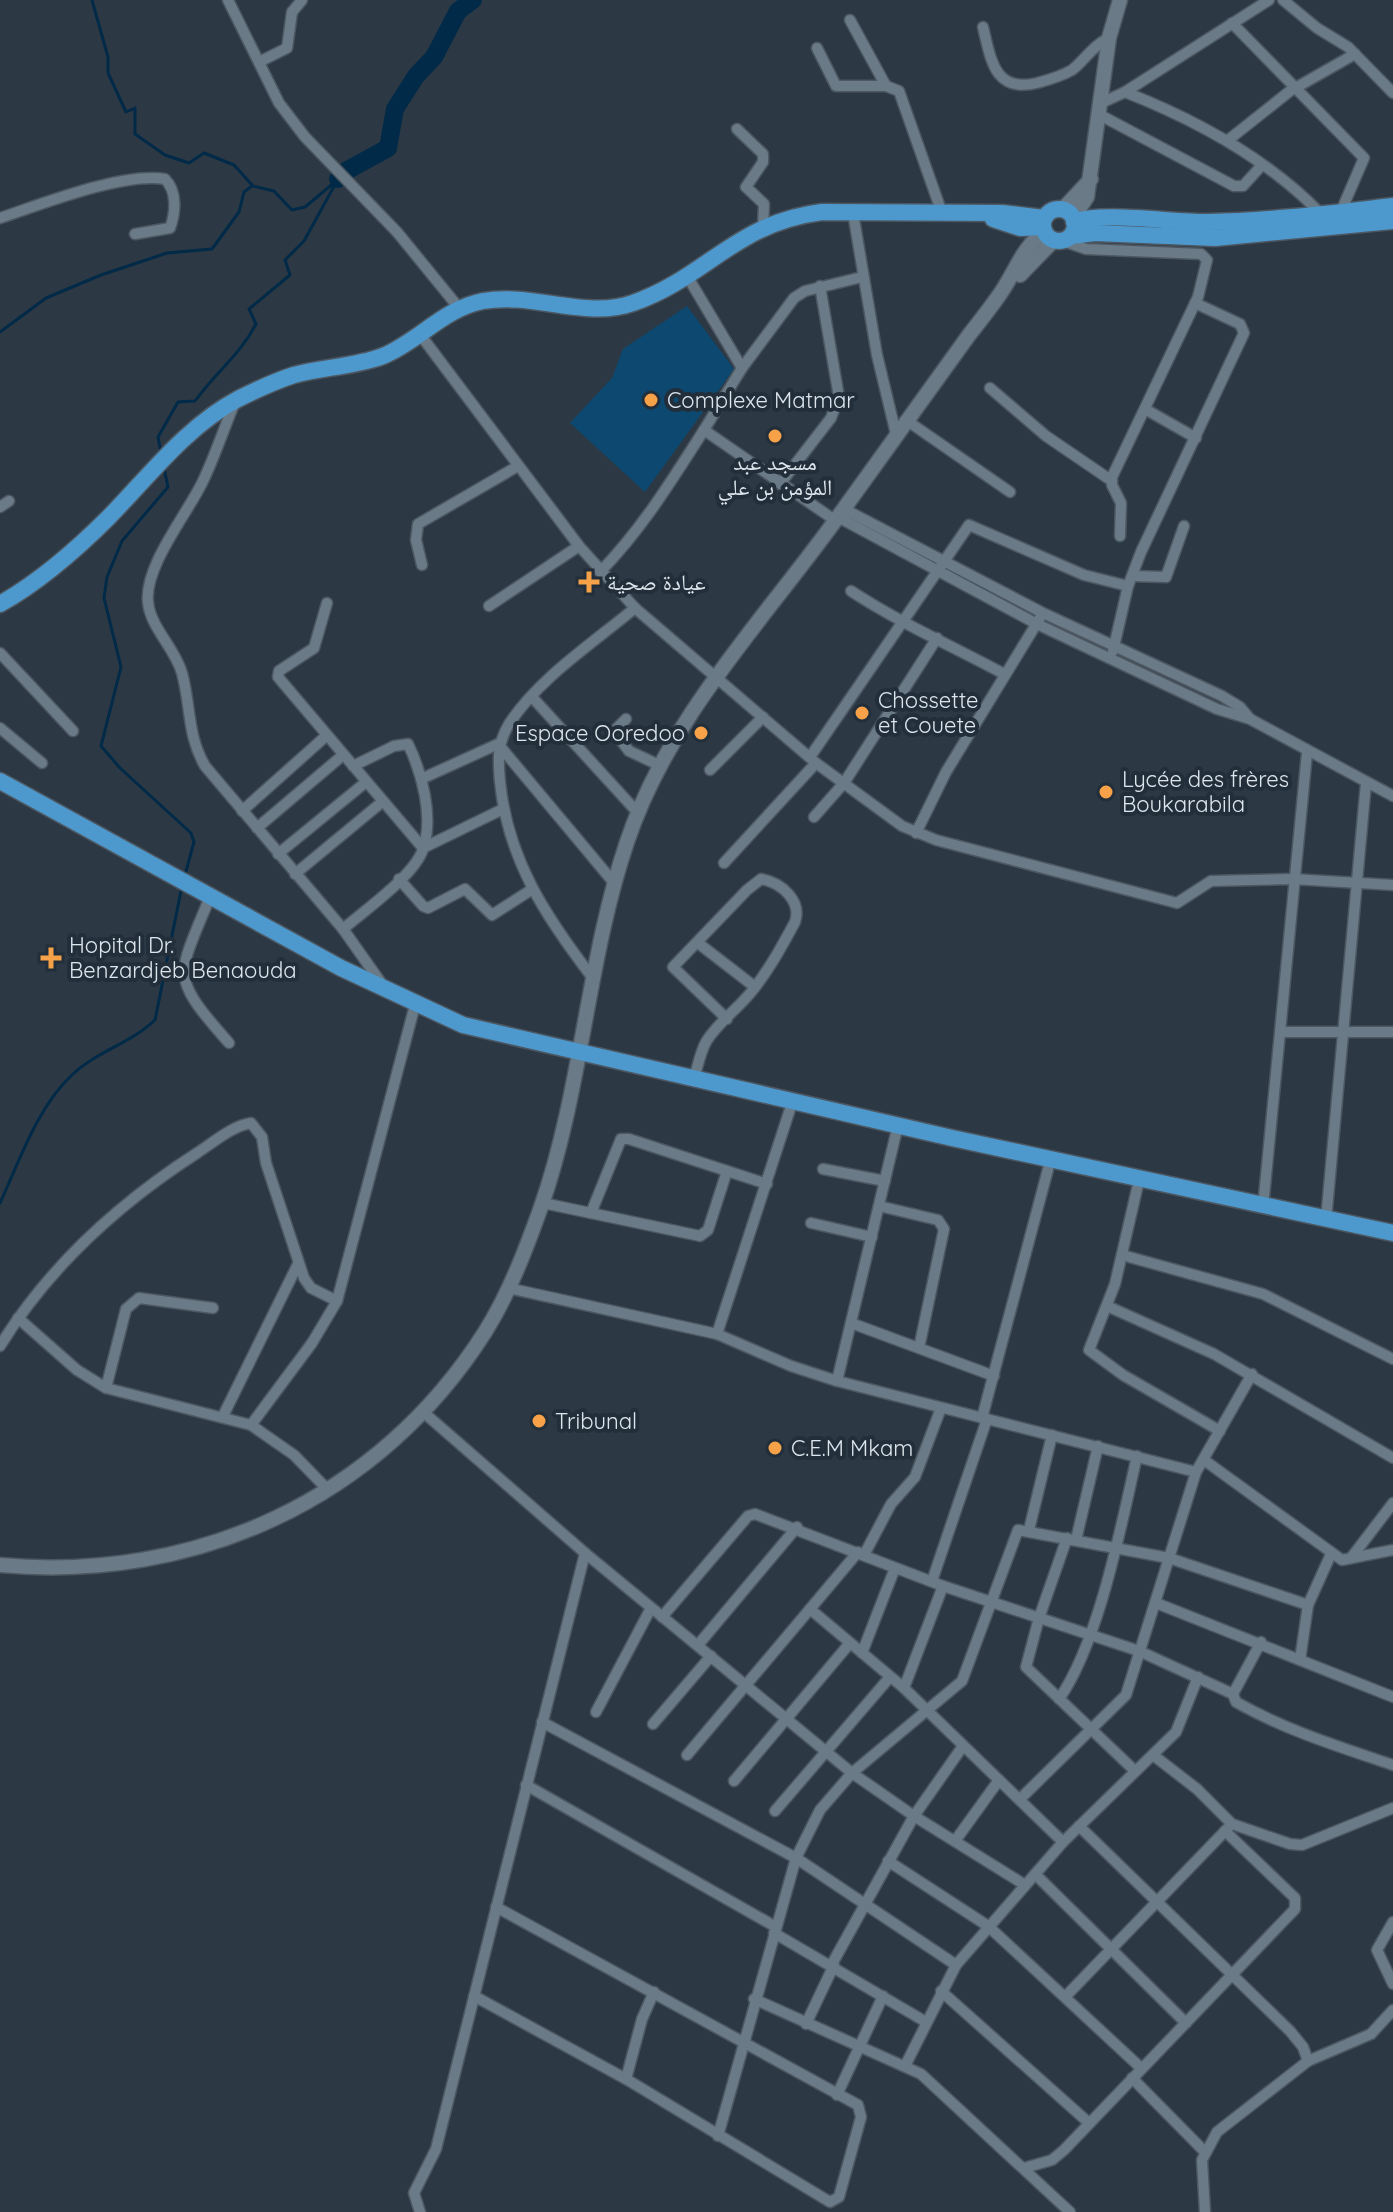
<svg xmlns="http://www.w3.org/2000/svg" width="1393" height="2212" viewBox="0 0 1393 2212" font-family="Quicksand,'Noto Naskh Arabic',sans-serif">
  <rect width="100%" height="100%" fill="#2c3945"/>
  <path fill="#0c486f" d="M687,306L734,369L645,492L570,423L612,378L623,349Z"/>
  <g fill="none" stroke-linecap="round" stroke-linejoin="round">
    <g stroke="#002a47" stroke-width="3">
      <path d="M92,0L108,57V73L126,112L135,108V134L165,155L189,163L204,153L234,165L253,186L274,191L292,210L305,207L335,182"/>
      <path d="M0,332L46,298L101,275L167,253L212,249L239,212L244,192L252,186"/>
      <path d="M161,453L158,437L178,402L195,401C215,373 240,355 256,324L249,309L290,275L285,260L304,241L338,179"/>
      <path d="M164,468L168,487L122,541L107,577L104,598L121,667L101,746L120,768L191,833L194,842L185,875"/>
      <path d="M0,1203C20,1160 37,1107 73,1074C96,1052 131,1043 155,1020L182,886"/>
    </g>
    <path stroke="#002a47" stroke-width="18" d="M338,179L346,171L388,148L395,109L416,76L434,57L458,11L473,0"/>
    <g stroke="#4c5761" stroke-width="13">
      <g id="minor">
        <path d="M228,0L279,103L305,137L397,232L459,308"/>
        <path d="M1283,0L1317,28L1348,47L1393,93"/>
        <path d="M850,20L886,86"/>
        <path d="M1232,23L1364,158L1339,216"/>
        <path d="M983,27C991,61 995,93 1037,83C1048,80 1062,76 1072,70C1086,59 1092,46 1109,38"/>
        <path d="M817,48L836,86H886L899,91L942,213"/>
        <path d="M259,62L287,48L292,12L302,0"/>
        <path d="M1125,92C1196,120 1267,158 1321,214"/>
        <path d="M1101,103L1125,92L1269,0"/>
        <path d="M1100,115L1234,186H1243L1262,165"/>
        <path d="M737,129L763,154V162L746,187L764,204L763,226"/>
        <path d="M1227,141L1290,91L1355,54"/>
        <path d="M853,213L877,355L896,434"/>
        <path d="M0,218C42,204 123,172 165,179C177,191 176,212 170,228L135,234"/>
        <path d="M1063,241L1086,249L1201,254L1207,260L1198,297L1112,477V485L1121,503L1120,536"/>
        <path d="M686,274L742,368"/>
        <path d="M419,333L579,546L635,608L816,763L902,826L936,840L1177,903L1211,881L1292,879L1393,885"/>
        <path d="M990,388L1046,436L1112,481"/>
        <path d="M235,402C224,428 215,456 203,481C188,513 144,566 148,602C150,627 175,648 182,673C191,706 187,735 205,766L343,929L384,987"/>
        <path d="M1145,409L1196,438"/>
        <path d="M906,420L1010,492"/>
        <path d="M780,484L831,418L839,397L820,286"/>
        <path d="M0,507L9,501"/>
        <path d="M844,509L1043,613L1222,696L1240,707L1250,719"/>
        <path d="M838,517L1037,624L1217,709L1250,719L1393,796"/>
        <path d="M836,521L704,430L742,368L794,298L805,291L862,277"/>
        <path d="M422,565L416,540L418,524L518,466"/>
        <path d="M600,572C642,529 672,480 704,430"/>
        <path d="M1132,576L1166,577L1184,526"/>
        <path d="M851,591C900,623 952,646 1004,674"/>
        <path d="M327,603L314,648L279,671L278,677L423,848L503,809"/>
        <path d="M489,606L579,546"/>
        <path d="M1113,651L1128,586L1141,552L1244,333L1240,324L1195,303"/>
        <path d="M0,653L73,731"/>
        <path d="M532,697L639,814"/>
        <path d="M626,719L614,731L629,751L661,766"/>
        <path d="M0,728L42,763"/>
        <path d="M1307,753L1280,1032H1393"/>
        <path d="M810,757L969,525L1084,575L1128,586"/>
        <path d="M710,770L763,717"/>
        <path d="M421,779L498,744L615,884"/>
        <path d="M242,811L326,736"/>
        <path d="M814,817L844,783L937,638"/>
        <path d="M257,828L343,755"/>
        <path d="M916,833L946,772L1040,618"/>
        <path d="M278,854L366,782"/>
        <path d="M724,863L816,763"/>
        <path d="M295,874L382,802"/>
        <path d="M399,879L423,906L428,908L465,889L492,915L531,890"/>
        <path d="M210,897C177,978 169,975 229,1043"/>
        <path d="M343,929C365,910 415,875 423,849C434,817 422,773 408,744L394,746L353,766"/>
        <path d="M698,943L755,987"/>
        <path d="M592,977C546,917 508,860 500,782C498,760 497,744 509,724C539,678 593,643 635,608"/>
        <path d="M694,1078C698,1066 700,1053 706,1042C717,1023 738,1009 752,991C769,970 782,946 795,922C802,901 782,883 761,879L747,890L673,967L727,1019"/>
        <path d="M823,1169L885,1181"/>
        <path d="M1140,1176L1115,1284L1089,1350L1123,1375L1220,1431"/>
        <path d="M543,1203L700,1236L708,1230L727,1171"/>
        <path d="M879,1206L938,1220L944,1229L919,1348"/>
        <path d="M1263,1207L1280,1032"/>
        <path d="M591,1213L621,1139H629L767,1184"/>
        <path d="M1326,1220L1366,783"/>
        <path d="M811,1223L872,1237"/>
        <path d="M1122,1255L1263,1294L1393,1359"/>
        <path d="M508,1288L717,1334L791,1366L837,1381L1196,1472"/>
        <path d="M1107,1306L1214,1354L1393,1458"/>
        <path d="M18,1318L77,1370L106,1388L251,1425L312,1343L337,1301L415,1005"/>
        <path d="M851,1323L994,1376"/>
        <path d="M717,1334L793,1100"/>
        <path d="M0,1346C50,1265 118,1204 197,1153C214,1142 232,1126 251,1123L262,1137L266,1163L304,1278L311,1288L337,1301"/>
        <path d="M837,1381L898,1125"/>
        <path d="M106,1388L126,1309L139,1298L213,1308"/>
        <path d="M422,1411L585,1553L852,1773L914,1816L1025,1885"/>
        <path d="M223,1416L298,1264"/>
        <path d="M982,1418L1051,1158"/>
        <path d="M251,1425L294,1455L328,1490"/>
        <path d="M1204,1460L1342,1560L1393,1550"/>
        <path d="M1029,1530L1052,1435"/>
        <path d="M1067,1538L1039,1618L1026,1667L1135,1771"/>
        <path d="M1076,1540L1098,1446"/>
        <path d="M864,1555L891,1504L915,1477L941,1408"/>
        <path d="M1351,1558L1393,1503"/>
        <path d="M932,1581L987,1419"/>
        <path d="M1156,1603L1393,1697"/>
        <path d="M810,1609L904,1688L1063,1842"/>
        <path d="M662,1617L748,1516L755,1514L943,1586L1139,1651L1233,1694L1261,1642"/>
        <path d="M698,1645L797,1527"/>
        <path d="M862,1653L895,1568"/>
        <path d="M1300,1660L1308,1605L1331,1554"/>
        <path d="M904,1688L943,1586"/>
        <path d="M1233,1694L1236,1702C1285,1730 1340,1747 1393,1765"/>
        <path d="M1059,1699C1099,1642 1121,1526 1137,1456"/>
        <path d="M596,1712L651,1608"/>
        <path d="M542,1722L796,1858L956,1965"/>
        <path d="M653,1724L711,1656"/>
        <path d="M687,1755L858,1552"/>
        <path d="M1153,1755L1197,1789L1232,1824L1290,1844L1302,1845L1393,1808"/>
        <path d="M734,1781L850,1643"/>
        <path d="M526,1785L776,1927"/>
        <path d="M1020,1799L1126,1695L1196,1472L1252,1374"/>
        <path d="M775,1811L890,1677"/>
        <path d="M1079,1826L1290,2031L1303,2047L1308,2061"/>
        <path d="M955,1841L999,1780"/>
        <path d="M888,1861L988,1926L1141,2068"/>
        <path d="M1035,1874L1186,2023"/>
        <path d="M1393,1922L1377,1950L1393,1984"/>
        <path d="M774,1933L926,2022"/>
        <path d="M832,1964L914,1816L963,1746"/>
        <path d="M941,1991L1089,2123"/>
        <path d="M474,1996L626,2079L830,2202L839,2197L861,2117L858,2105L496,1907"/>
        <path d="M1065,1997L1228,1828"/>
        <path d="M754,1999L921,2074L1070,2212"/>
        <path d="M806,2024L834,1965"/>
        <path d="M906,2064L956,1965L1063,1842L1176,1732L1198,1677"/>
        <path d="M1132,2078L1204,2151"/>
        <path d="M626,2079L642,2019L654,1992"/>
        <path d="M837,2095L883,1996"/>
        <path d="M718,2136L796,1858L820,1810L852,1773L962,1681L1018,1530L1169,1558L1308,1605"/>
        <path d="M1024,2168L1052,2160L1064,2150L1295,1909V1898L1225,1831"/>
        <path d="M420,2212L414,2193L436,2149L585,1553"/>
        <path d="M1205,2212L1202,2160L1217,2132L1308,2061L1371,2034L1393,2010"/>
      </g>
    </g>
    <g stroke="#4c5761" stroke-width="17">
      <g id="secondary">
        <path d="M1062,210L1091,179"/>
        <path d="M1073,218L1087,197L1109,38L1120,0"/>
        <path d="M1020,275L1053,241"/>
        <path d="M0,1565C195,1583 379,1499 485,1332C509,1294 526,1249 541,1207C582,1090 587,960 627,842C668,719 761,623 835,521C880,459 924,397 969,335C980,321 992,306 1002,291C1015,272 1024,245 1044,232"/>
      </g>
    </g>
    <g stroke="#4c5761" stroke-width="19">
      <g id="primary">
        <circle cx="1059" cy="225" r="16"/>
        <path d="M993,219L1020,228L1042,227"/>
        <path d="M1074,222C1102,211 1175,223 1209,222C1271,221 1332,213 1393,206"/>
        <path d="M1071,236L1095,233L1215,238L1393,221"/>
        <path d="M0,604C41,581 76,550 109,517C149,476 187,426 238,399C256,390 275,381 294,375C323,367 354,367 383,356C419,341 443,309 483,301C533,292 586,320 633,303C707,277 735,223 822,212L1002,213L1044,218"/>
        <path d="M0,781L341,968L463,1025L952,1138L1393,1233"/>
      </g>
    </g>
    <use href="#minor" stroke="#6a7a87" stroke-width="10"/>
    <use href="#secondary" stroke="#6a7a87" stroke-width="14"/>
    <use href="#primary" stroke="#4d99ce" stroke-width="16"/>
  </g>
  <g fill="#f7a248" stroke="#222f3a" stroke-width="3">
    <circle cx="651" cy="400" r="8"/>
    <circle cx="775" cy="436" r="8"/>
    <path d="M585 570h8v8h8v8h-8v8h-8v-8h-8v-8h8z"/>
    <circle cx="862" cy="713" r="8"/>
    <circle cx="701" cy="733" r="8"/>
    <circle cx="1106" cy="792" r="8"/>
    <path d="M47 946h8v8h8v8h-8v8h-8v-8h-8v-8h8z"/>
    <circle cx="539" cy="1421" r="8"/>
    <circle cx="775" cy="1448" r="8"/>
  </g>
  <g text-anchor="middle" dominant-baseline="central" stroke-width="8" stroke-linejoin="round" paint-order="stroke">
    <g font-size="22" fill="#dde5ed" stroke="#222f3a" text-anchor="start">
      <text x="667" y="400">Complexe Matmar</text>
      <text x="775" y="462" text-anchor="middle">مسجد عبد<tspan x="775" dy="25">المؤمن بن علي</tspan></text>
      <text x="607" y="582">عيادة صحية</text>
      <text x="878" y="700">Chossette<tspan x="878" dy="25">et Couete</tspan></text>
      <text x="685" y="733" text-anchor="end">Espace Ooredoo</text>
      <text x="1122" y="779">Lycée des frères<tspan x="1122" dy="25">Boukarabila</tspan></text>
      <text x="69" y="945">Hopital Dr.<tspan x="69" dy="25">Benzardjeb Benaouda</tspan></text>
      <text x="555" y="1421">Tribunal</text>
      <text x="791" y="1448">C.E.M Mkam</text>
    </g>
  </g>
</svg>
